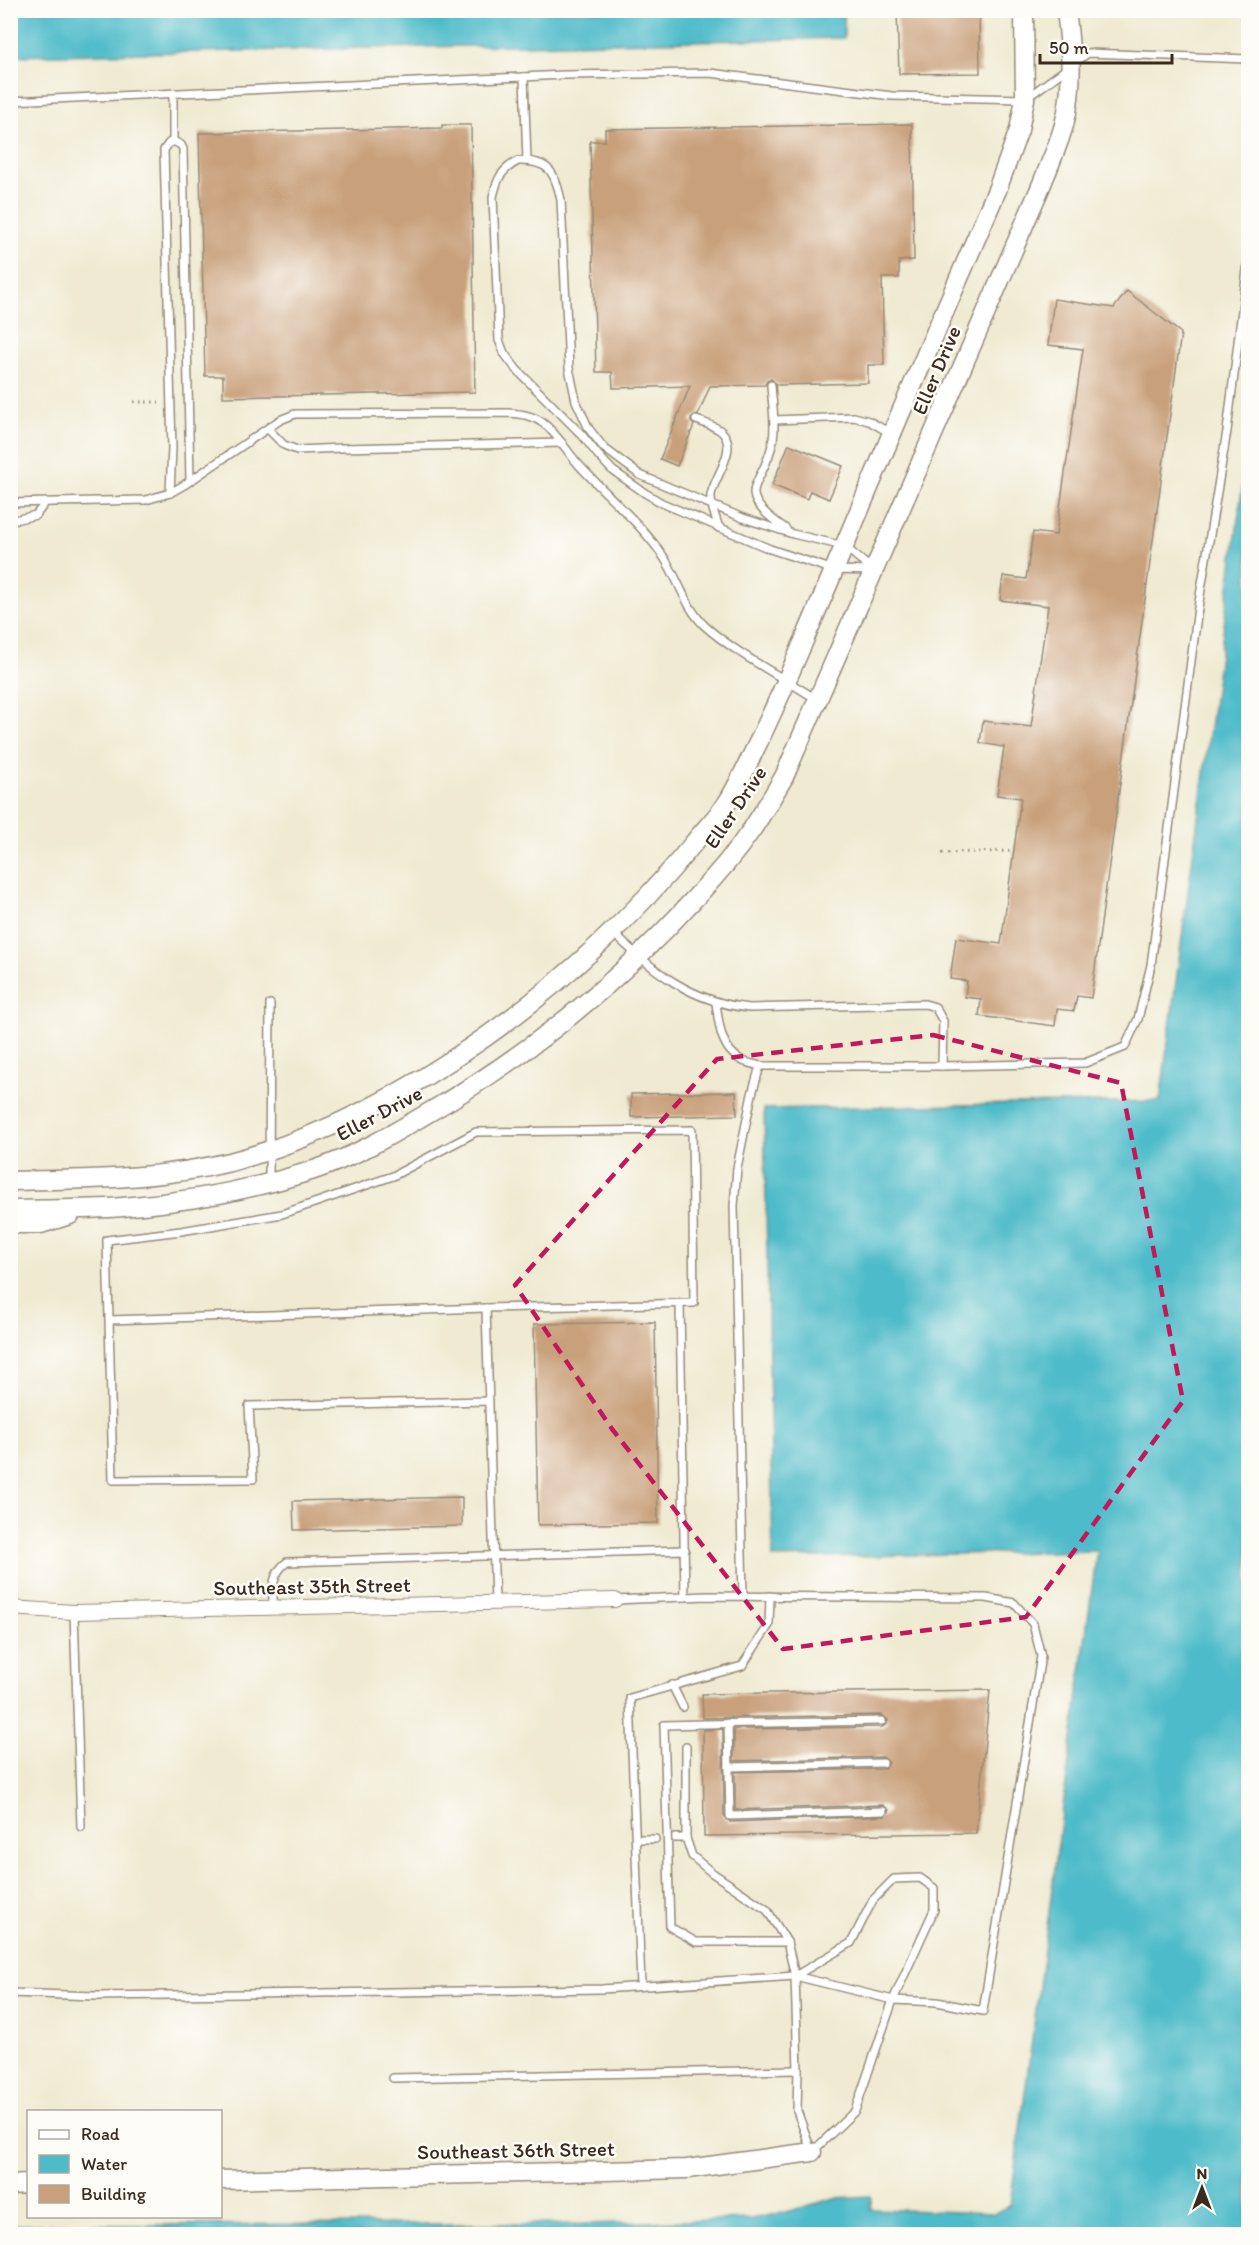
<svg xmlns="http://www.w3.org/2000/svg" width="1259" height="2245" viewBox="0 0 1259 2245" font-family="Itim,sans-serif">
  <rect width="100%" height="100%" fill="#fdfcf7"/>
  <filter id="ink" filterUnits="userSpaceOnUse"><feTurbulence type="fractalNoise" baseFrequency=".0167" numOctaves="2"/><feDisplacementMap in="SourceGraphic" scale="12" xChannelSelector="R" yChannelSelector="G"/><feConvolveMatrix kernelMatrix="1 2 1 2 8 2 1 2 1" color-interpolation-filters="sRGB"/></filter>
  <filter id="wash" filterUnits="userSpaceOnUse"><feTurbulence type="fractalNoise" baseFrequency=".008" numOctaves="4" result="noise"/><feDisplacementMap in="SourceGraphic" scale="24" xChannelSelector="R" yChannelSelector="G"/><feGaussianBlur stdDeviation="1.35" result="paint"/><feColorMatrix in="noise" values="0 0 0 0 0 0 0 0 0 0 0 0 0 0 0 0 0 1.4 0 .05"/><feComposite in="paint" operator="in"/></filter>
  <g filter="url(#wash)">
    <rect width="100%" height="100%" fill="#efead1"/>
    <g fill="#4ebbc9" stroke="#447274" stroke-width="1.5">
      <path d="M844,11V38L11,56V11Z"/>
      <path d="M1248,446V2234H11V2225L586,2224L751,2219L782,2213L835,2198L871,2196V2209L995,2213L1010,2205L1097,1551L773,1558L764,1109L1160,1101Z"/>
    </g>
    <g id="blocks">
      <g fill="#c9a07b">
        <path d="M897,10H979L980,73L899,74Z"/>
        <path d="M912,124L914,260L899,261V278H882L884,365H868V383L777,385L771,379L767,381L765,385L710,386L698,415L691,418V422L694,425L677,466L660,459L690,386L613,388L612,372H596L590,141H605V129Z"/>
        <path d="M442,125H471L475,392L223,397V376H205L199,133L442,128Z"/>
        <path d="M1127,291L1181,333L1091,998L1077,996L1074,1011L1057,1009L1055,1026L979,1016L981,999L965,997L967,981L950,979L956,938L1001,944L1021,798L997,795L1004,747L980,743L983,721L1031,727L1048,606L1000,600L1003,576L1026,579L1033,532L1056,535L1083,349L1048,345L1054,299L1114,308Z"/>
        <path d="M789,444L843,466L829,499L810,491L807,499L772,485Z"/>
        <path d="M736,1092L737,1115L631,1117V1094Z"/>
        <path d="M655,1322L658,1523L538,1525L534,1324Z"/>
        <path d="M462,1497V1526L294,1530L293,1501Z"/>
        <path d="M990,1690L976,1833L704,1836L703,1730L723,1729L724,1816L730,1822L885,1816L889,1810L883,1805L735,1810V1772L883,1769L889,1763L887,1760L883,1757L734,1761V1729L882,1727L887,1724L888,1720L882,1715L703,1718L702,1694Z"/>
      </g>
    </g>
  </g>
  <g filter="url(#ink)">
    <use href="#blocks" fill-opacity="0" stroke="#958a78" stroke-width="1.5"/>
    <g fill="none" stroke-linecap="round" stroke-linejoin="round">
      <g stroke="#958a78" stroke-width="10">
        <g id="service">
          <path d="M524,77L527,161"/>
          <path d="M173,93V141"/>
          <path d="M10,101L564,75L710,73L892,96L1025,99L1088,53L1248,59"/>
          <path d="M518,161C549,160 555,172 561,200L569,368L576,401L589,429L604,448L640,475L743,518L793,534L844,546L874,571L834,570L770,549L662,503L645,493L612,470L598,455L582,435L517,370L504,353L499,340L493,197C497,179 501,170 518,161Z"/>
          <path d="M771,385C772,402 776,423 773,440C765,488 728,489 786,529"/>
          <path d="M696,420C704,423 716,426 722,432C739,449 714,477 711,495C710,505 716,518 719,528"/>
          <path d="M774,420L854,417L869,421L890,433"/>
          <path d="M268,429L284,445L297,450L342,448L562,443"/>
          <path d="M170,493L172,448L164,150L169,143L173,141L181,145L183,149L190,480"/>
          <path d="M10,503L146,500L170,493L184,485L280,420L295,414L509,413C521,414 532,415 543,423C558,434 566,451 579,465C607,496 642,524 665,559C679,581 686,608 705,626C735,653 782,677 816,699"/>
          <path d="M10,521L36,515L45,503"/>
          <path d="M612,932C653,971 691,1002 749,1008L925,1004L935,1007L943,1021L942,1066L1085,1063L1125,1047L1138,1019L1151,965L1198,608L1227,431L1248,262"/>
          <path d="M716,1003C719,1024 720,1048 741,1060C746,1063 754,1064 760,1066H942"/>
          <path d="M269,1182L270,1004"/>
          <path d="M680,1304L685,1597"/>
          <path d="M110,1320L486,1308"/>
          <path d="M489,1401L249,1406L253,1479L113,1480L107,1240L181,1231L282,1214L393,1176L476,1132L692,1130L694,1303L486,1308L495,1603"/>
          <path d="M743,1596L734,1206L737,1168L752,1094L760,1066"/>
          <path d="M273,1607C273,1589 271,1574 287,1562L685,1550"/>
          <path d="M74,1612L81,1827"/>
          <path d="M672,1685L683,1707"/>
          <path d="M728,1723L730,1816L883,1811"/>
          <path d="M703,1724L882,1721"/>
          <path d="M686,1747V1838L692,1856L711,1872L767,1910L787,1942L795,1976L798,2070L797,2111L812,2152L855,2111L893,2000L934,1910V1888L920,1878L894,1879L873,1900L851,1943L795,1976"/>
          <path d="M729,1767L883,1763"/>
          <path d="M675,1838H686"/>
          <path d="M636,1839H655"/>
          <path d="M757,1942H787"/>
          <path d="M641,1986L630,1698L742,1666L769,1625L770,1596"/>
          <path d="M10,1993L95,1996L602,1989L795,1976L893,2000L937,2002L983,2011L1041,1656L1033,1624L1014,1603L986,1598L707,1596L615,1600"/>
          <path d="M393,2078L798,2070"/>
        </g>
      </g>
      <g stroke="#958a78" stroke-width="16">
        <path id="minor" d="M10,1608L74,1612L615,1600"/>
      </g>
      <g stroke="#958a78" stroke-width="21">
        <g id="tertiary">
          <path d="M10,1181C84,1179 158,1180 230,1162C403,1117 582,981 693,844C704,830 717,817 727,803C738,786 746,767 755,749C782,694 805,638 829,582C884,451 940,320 997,190L1019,130L1025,99L1024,10"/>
          <path d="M10,1210C48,1209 85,1210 123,1207C185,1202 251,1190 311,1171C352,1158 391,1135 428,1113C527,1056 619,982 696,897C715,877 734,855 750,832C762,815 773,795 784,777L1041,186C1049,166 1058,146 1064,125C1074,87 1071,49 1066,10"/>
          <path d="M10,1224H41L70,1215"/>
          <path d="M220,2180L687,2169L812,2152"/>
          <path d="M10,2185L28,2184"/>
        </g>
      </g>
      <g stroke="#958a78" stroke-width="3" stroke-dasharray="1.5 4.5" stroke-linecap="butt">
        <path d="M134,402H159"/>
        <path d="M942,853L1014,851"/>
      </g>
      <use href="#service" stroke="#fff" stroke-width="7"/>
      <use href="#minor" stroke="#fff" stroke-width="14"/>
      <use href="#tertiary" stroke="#fff" stroke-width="18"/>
      <g stroke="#958a78" stroke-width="10" stroke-linecap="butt">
        <path id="service-bridge" d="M703,1724L664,1725L670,1927L696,1942H757"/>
      </g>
      <use href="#service-bridge" stroke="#fff" stroke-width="7"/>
    </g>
  </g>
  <path fill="none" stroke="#c2185b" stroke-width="4.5" stroke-dasharray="12 8" stroke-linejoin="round" d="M933,1035L1121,1083L1183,1401L1026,1617L783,1649L612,1429L515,1285L717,1059Z"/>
  <g text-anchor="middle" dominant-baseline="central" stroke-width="5" stroke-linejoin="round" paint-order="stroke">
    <g font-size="21" fill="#3b2a1e" stroke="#fdfcf7">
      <text transform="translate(936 370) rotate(-67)">Eller Drive</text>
      <text transform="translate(735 807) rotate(-56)">Eller Drive</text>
      <text transform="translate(379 1113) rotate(-28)">Eller Drive</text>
      <text transform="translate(312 1586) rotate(-1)">Southeast 35th Street</text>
      <text transform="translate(516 2150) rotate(-1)">Southeast 36th Street</text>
    </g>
  </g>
  <rect width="1259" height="2245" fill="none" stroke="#fdfcf7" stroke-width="36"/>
  <rect x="27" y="2110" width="195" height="108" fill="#fdfcf7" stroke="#afa8a0" stroke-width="1.5"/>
  <rect x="39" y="2130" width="30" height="9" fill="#ffffff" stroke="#afa8a0" stroke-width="1.5"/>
  <text x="81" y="2140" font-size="18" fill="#3b2a1e">Road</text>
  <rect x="39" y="2155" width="30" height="18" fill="#4ebbc9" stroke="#afa8a0" stroke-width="1.5"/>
  <text x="81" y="2170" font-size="18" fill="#3b2a1e">Water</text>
  <rect x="39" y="2185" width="30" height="18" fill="#c9a07b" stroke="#afa8a0" stroke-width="1.5"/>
  <text x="81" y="2200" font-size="18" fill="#3b2a1e">Building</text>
  <g transform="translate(1202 2188)" stroke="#fdfcf7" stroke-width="4.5" paint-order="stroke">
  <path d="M0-4.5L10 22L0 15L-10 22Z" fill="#3b2a1e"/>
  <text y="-9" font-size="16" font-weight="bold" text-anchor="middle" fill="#3b2a1e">N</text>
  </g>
  <path d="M1040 54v9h132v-9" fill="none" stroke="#3b2a1e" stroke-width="3"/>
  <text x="1049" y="54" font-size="18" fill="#3b2a1e" stroke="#fdfcf7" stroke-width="4.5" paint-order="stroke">50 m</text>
</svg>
